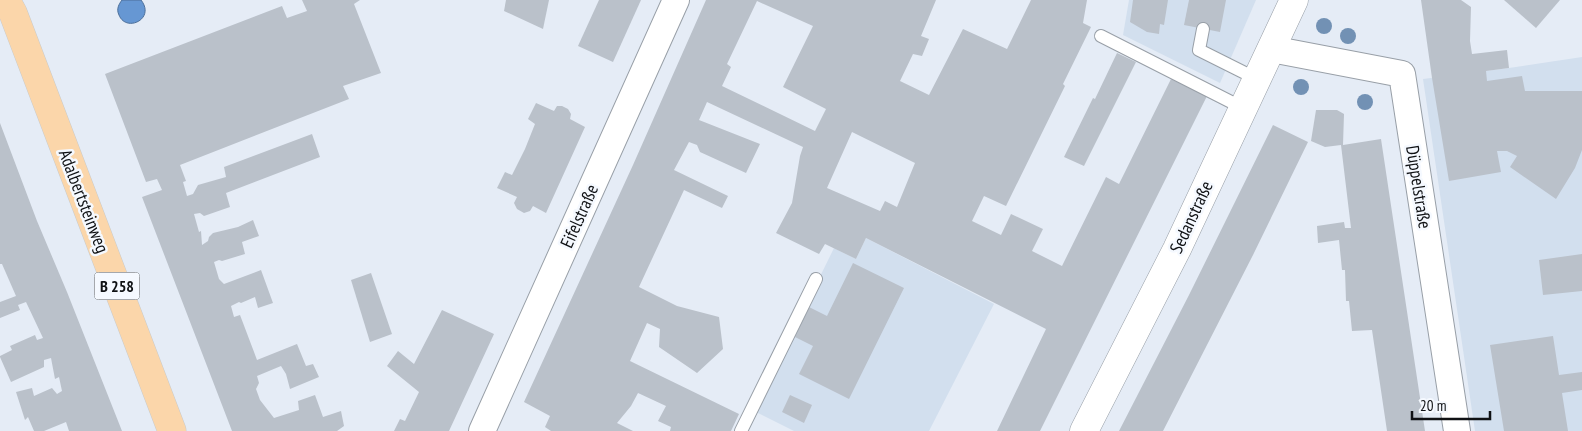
<svg xmlns="http://www.w3.org/2000/svg" width="1582" height="431" viewBox="0 0 1582 431" font-family="'PT Sans Narrow',sans-serif">
  <rect width="100%" height="100%" fill="#e5ecf6"/>
  <g fill="#d2dfee">
    <path d="M1129,0H1256L1220,83L1123,35Z"/>
    <path d="M1582,57V431H1475L1423,79L1509,68Z"/>
    <path d="M866,238L994,304L929,431H794L754,411L834,248L856,259Z"/>
  </g>
  <path fill="#6697d3" stroke="#4c6f9a" d="M122,0H141C156,19 126,33 119,15C116,9 119,4 122,0Z"/>
  <g fill="#bac1ca" fill-rule="evenodd">
    <path d="M302,0H360L354,4L381,73L343,86L349,99L180,165L186,181L183,182L187,196L193,194L198,185L226,177L224,167L312,134L320,157L226,193L230,207L204,216L200,213L194,214L199,232L201,231L202,245L208,241L209,237L213,233L238,227L253,220L259,236L242,242L245,254L222,261L219,260L214,262L219,279L224,284L261,270L273,303L258,308L255,297L241,303L239,302L231,306L234,317L240,315L257,360L297,344L306,366L313,364L319,377L290,389L286,374L281,366L257,376L259,383L256,389L260,400L274,418L299,410L298,401L315,395L323,417L341,411L344,426L337,431H232L142,197L162,190L157,179L146,182L105,74L282,6L287,18L307,11Z"/>
    <path d="M506,0H549L543,29L504,11Z"/>
    <path d="M599,0H641L613,62L578,46Z"/>
    <path d="M706,0H936L921,36L929,39L922,56L913,54L900,81L929,95L963,29L1007,49L1031,0H1087L1083,23L1091,27L1063,84L1065,86L1006,206L984,196L972,221L1001,235L1011,214L1043,229L1032,251L1062,266L1106,177L1119,184L1171,79L1207,96L1040,431H997L1046,329L866,238L856,259L825,244L819,254L776,233L792,203L800,156L803,147L707,102L699,120L760,144L746,173L700,152L697,145L689,142L674,170L728,196L722,208L684,190L639,287L677,306L719,317L723,349L697,373L659,347L660,329L647,323L630,361L739,414L731,431H670L671,427L658,421L666,406L638,393L631,406L617,423L633,431H551L545,427L550,416L524,402L633,165ZM757,1L813,26L783,87L826,109L815,131L722,86L731,67L727,64ZM852,132L915,163L897,207L885,201L880,211L827,188Z"/>
    <path d="M1133,0H1168L1164,25L1160,24L1159,34L1147,32L1130,22Z"/>
    <path d="M1189,0H1226L1220,32L1184,25Z"/>
    <path d="M1421,0H1461L1471,7L1470,41L1472,54L1507,50L1509,68L1486,71L1487,81L1522,76L1525,91H1582V150L1575,168L1556,199L1510,167L1517,156L1507,151H1497L1501,172L1449,181L1432,78Z"/>
    <path d="M1504,0H1560L1536,28Z"/>
    <path d="M1117,53L1136,62L1084,166L1064,157L1093,98L1095,99Z"/>
    <path d="M536,103L554,111L557,106H562L568,109L571,114L570,119L585,127L546,213L533,206L530,211L524,213L517,209L514,203L517,197L497,188L505,172L512,175L525,149L535,124L528,119Z"/>
    <path d="M1316,110H1337L1344,114L1343,145L1381,139L1425,431H1387L1372,330L1352,331L1349,301H1346L1345,270H1342L1339,240L1318,243L1317,226L1344,222L1345,228H1351L1341,145L1325,147L1311,141Z"/>
    <path d="M0,123L37,221L67,292L122,431H69L66,422L44,431H34L28,417L25,420L16,392L32,388L34,396L52,388L57,394L62,391L59,377L55,379L51,358L44,360V367L11,382L0,357V356L12,350L10,346L35,335L37,340L43,338L26,302L18,305L20,310L0,318V302L16,296L2,264H0Z"/>
    <path d="M1273,125L1308,142L1253,255L1163,431H1119L1189,295Z"/>
    <path d="M1582,254V291L1543,295L1539,260Z"/>
    <path d="M853,263L904,288L849,399L799,374L813,346L795,337L809,307L827,316Z"/>
    <path d="M371,273L392,334L370,342L351,280Z"/>
    <path d="M442,310L494,334L449,431H394L400,419L405,421L419,392L387,366L398,351L414,364Z"/>
    <path d="M1553,336L1559,375L1582,372V390L1562,393L1568,431H1504L1490,345Z"/>
    <path d="M790,395L812,405L804,423L782,412Z"/>
  </g>
  <g fill="none" stroke-linecap="round" stroke-linejoin="round">
    <g stroke="#989fa7" stroke-width="14">
      <g id="service">
        <path d="M1203,29L1199,50L1257,79"/>
        <path d="M1101,36L1243,108"/>
        <path d="M741,431L816,279"/>
      </g>
    </g>
    <g stroke="#989fa7" stroke-width="28">
      <g id="minor">
        <path d="M1271,49L1402,74L1457,431"/>
        <path d="M482,431L676,0"/>
      </g>
    </g>
    <g stroke="#989fa7" stroke-width="29">
      <path id="tertiary" d="M1084,431L1177,249L1294,0"/>
    </g>
    <g stroke="#cacbcb" stroke-width="29">
      <path id="primary" d="M6,0L13,13L172,431"/>
    </g>
    <use href="#service" stroke="#fff" stroke-width="12"/>
    <use href="#minor" stroke="#fff" stroke-width="26"/>
    <use href="#tertiary" stroke="#fff" stroke-width="28"/>
    <use href="#primary" stroke="#fbd6aa" stroke-width="28"/>
  </g>
  <g fill="#7291b4">
    <circle cx="1324" cy="26" r="8"/>
    <circle cx="1348" cy="36" r="8"/>
    <circle cx="1301" cy="87" r="8"/>
    <circle cx="1365" cy="102" r="8"/>
  </g>
  <g text-anchor="middle" dominant-baseline="central" stroke-width="5" stroke-linejoin="round" paint-order="stroke">
    <rect fill="#f5f9ff" stroke="#54575a" stroke-width="1" x="94.5" y="272.5" width="45" height="27" rx="4"/>
    <g font-size="16" font-weight="bold" fill="#0f1114">
      <text x="117" y="286">B 258</text>
    </g>
    <g font-size="18" fill="#0f1114" stroke="#f5f9ff">
      <text transform="translate(1419 187) rotate(81)">Düppelstraße</text>
      <text transform="translate(84 201) rotate(69)">Adalbertsteinweg</text>
      <text transform="translate(579 216) rotate(-66)">Eifelstraße</text>
      <text transform="translate(1191 217) rotate(-65)">Sedanstraße</text>
    </g>
  </g>
  <path d="M1412 411v8h78v-8" fill="none" stroke="#0f1114" stroke-width="2.5"/>
  <text x="1420" y="411" font-size="15" fill="#0f1114" stroke="#f5f9ff" stroke-width="4" paint-order="stroke">20 m</text>
</svg>
